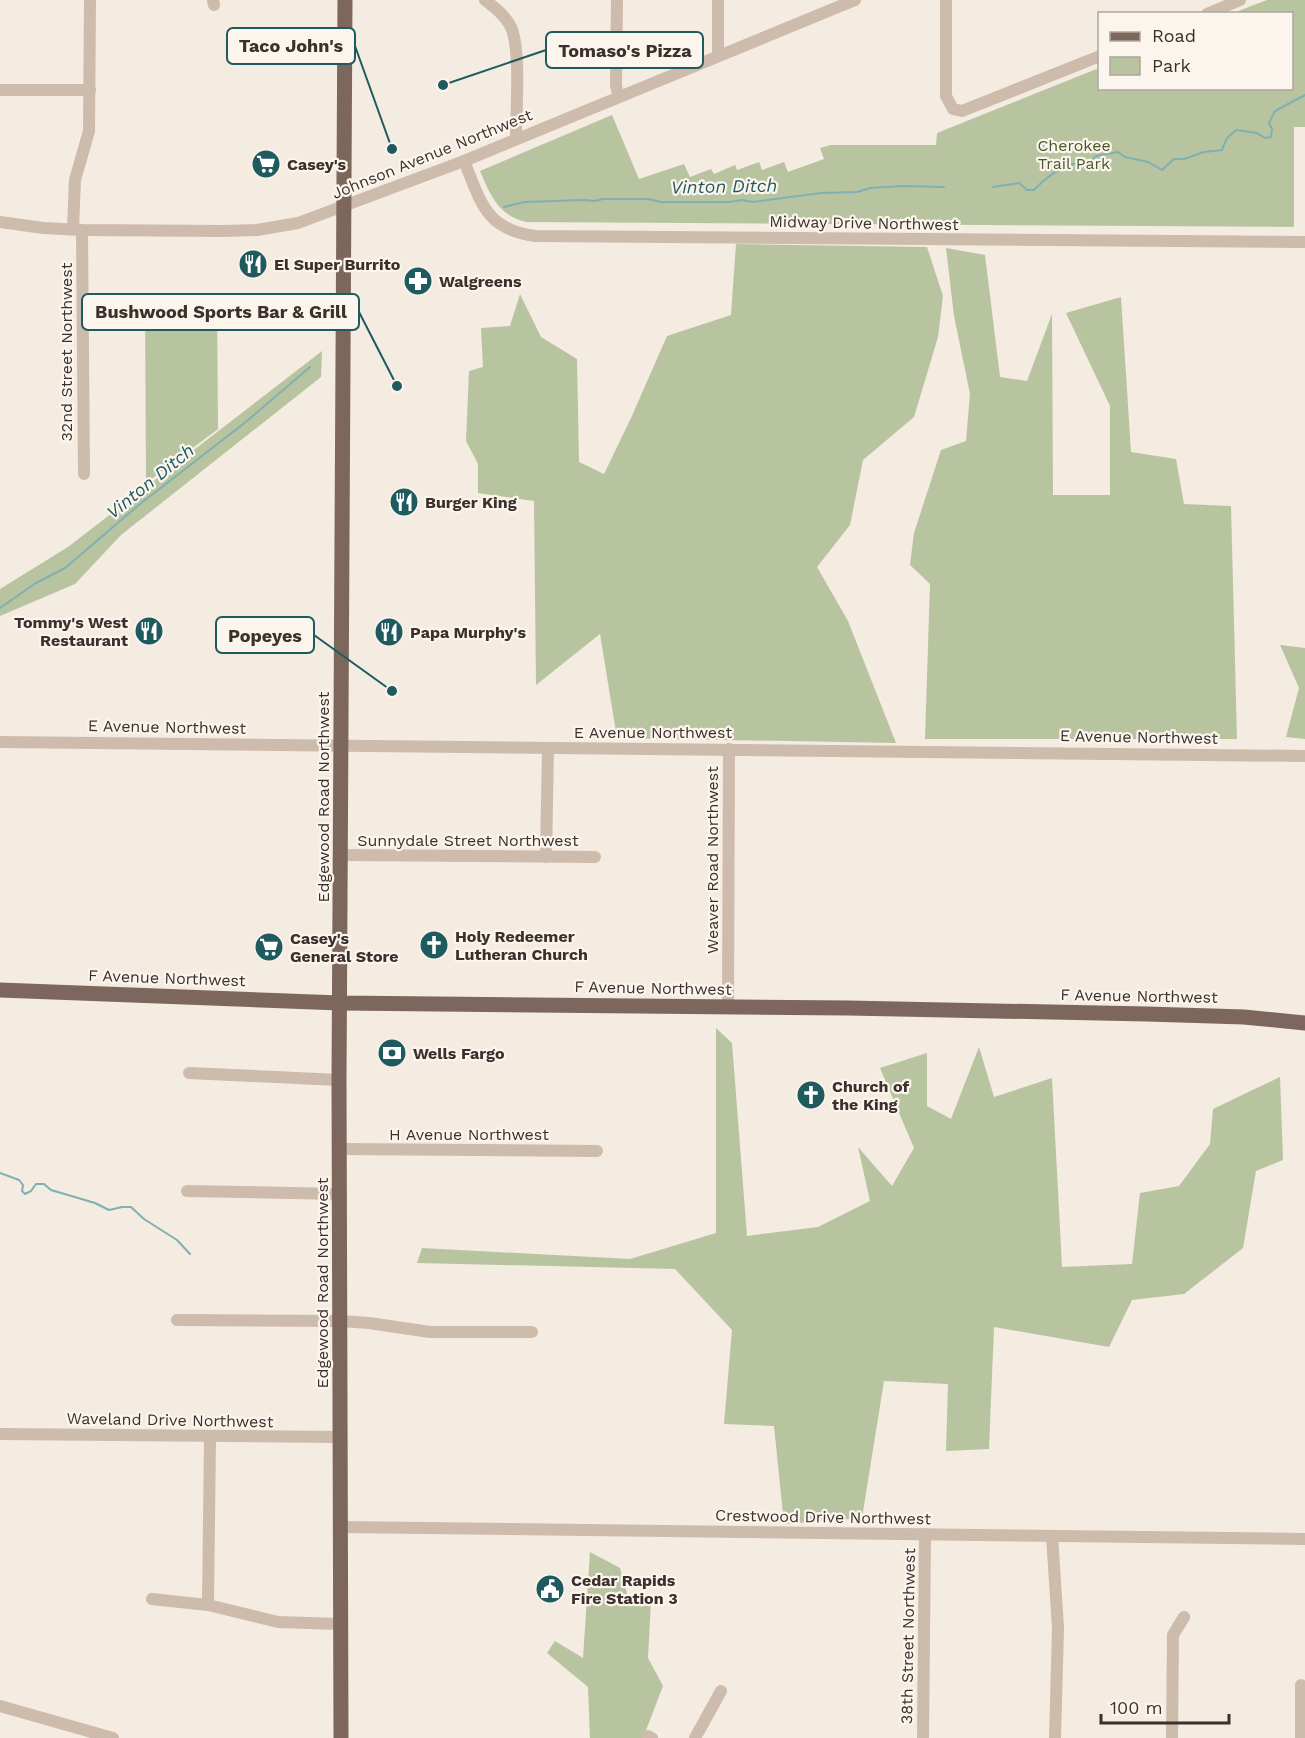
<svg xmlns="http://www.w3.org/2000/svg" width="1305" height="1738" viewBox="0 0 1305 1738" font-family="'Work Sans',sans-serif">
  <rect width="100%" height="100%" fill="#f4ebe1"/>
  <g fill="#b8c4a0">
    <path d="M1267,0H1305V127H1294V227L526,222C499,216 490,195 480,171L612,115L639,179L684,164L690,177L711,169L714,174L735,165L737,170L759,162L762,170L784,162L788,172L824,159L820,148L831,145H936L937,133L1099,68L1100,88H1292V14L1233,13Z"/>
    <path d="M736,244L927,247L943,296L938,337L914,417L863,460L850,525L817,567L848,621L896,743L617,738L600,634L536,685L534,501L478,493V464L466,441L469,371L483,367L481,328L510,326L520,294L541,337L577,359L579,462L604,474L631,418L667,336L731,315Z"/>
    <path d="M946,248L985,255L1000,377L1027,381L1052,314L1053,495H1110V406L1066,313L1121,297L1131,452L1176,459L1184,504L1231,506L1237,739H925L930,584L910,565L914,533L941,450L966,441L970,394L954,316Z"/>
    <path d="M145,295H217L218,429L146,483Z"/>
    <path d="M322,351L321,377L121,535L75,584L0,616V589L68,547Z"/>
    <path d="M1280,645L1305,648V739L1286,737L1299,688Z"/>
    <path d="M716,1028L732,1043L747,1236L818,1227L870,1201L858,1147L892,1186L914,1148L880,1068L927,1053V1106L951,1119L979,1047L994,1097L1052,1078L1062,1267L1132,1264L1140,1193L1179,1186L1210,1144L1213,1109L1280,1077L1283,1160L1256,1171L1243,1248L1184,1294L1132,1300L1109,1347L994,1327L989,1449L946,1451L948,1384L884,1381L862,1518L784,1524L774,1426L724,1424L732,1330L675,1269L417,1263L422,1248L630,1259L716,1233Z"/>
    <path d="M590,1552L620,1568L628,1597L651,1600L648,1658L663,1686L643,1738H590L588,1687L547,1653L555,1641L583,1658Z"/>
  </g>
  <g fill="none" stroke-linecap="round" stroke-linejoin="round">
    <g stroke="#7fb0b2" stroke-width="2">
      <path d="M993,187L1019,183L1027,190H1034C1044,179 1059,168 1073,164C1078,163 1084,164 1089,164L1096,156L1118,152L1125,157L1148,162L1162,170L1174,159H1184L1204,152L1222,150L1227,138L1236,130L1257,133L1265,138L1271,137L1272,129L1269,123L1275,111L1305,95"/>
      <path d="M504,207L524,202L583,200L595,201L603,199H648L661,202H729L742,200L753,202L821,193L857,192L870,188L902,186L944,187"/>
      <path d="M0,608L36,583L65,568L140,504L247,421L310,367"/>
      <path d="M0,1173L19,1180L23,1185L22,1191L25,1194L31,1191L36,1184H44L51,1190L95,1203L109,1210L122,1207H131L144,1219L177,1240L190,1254"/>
    </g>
    <g stroke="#cdbbac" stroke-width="12">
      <path d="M213,0L214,5"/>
      <path d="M485,0C495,8 505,15 511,27C521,49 516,112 516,139"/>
      <path d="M617,0L616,86L619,97"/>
      <path d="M718,0V55"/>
      <path d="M946,0V96L953,109L962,111L1100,56"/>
      <path d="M1207,14L1240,0"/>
      <path d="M0,90H90"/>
      <path d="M464,161C481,202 485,229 535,236L1305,242"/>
      <path d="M0,222L43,228L82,230L224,231L257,230L298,223L464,161L855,0"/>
      <path d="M73,229L75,180L89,131L90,0"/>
      <path d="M82,230L84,474"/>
      <path d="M0,742L1305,756"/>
      <path d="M341,855L595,857"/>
      <path d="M546,857L548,748"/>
      <path d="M728,1007L729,749"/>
      <path d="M189,1073L339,1080"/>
      <path d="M340,1149L597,1151"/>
      <path d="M187,1191L340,1194"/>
      <path d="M177,1320L340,1321L369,1323L430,1332H532"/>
      <path d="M0,1434L340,1437"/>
      <path d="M340,1527L1305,1539"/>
      <path d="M1052,1536L1058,1628L1055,1738"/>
      <path d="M152,1599L208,1605L278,1622L339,1624"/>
      <path d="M208,1605L210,1437"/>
      <path d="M0,1706L113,1738"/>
      <path d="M648,1736L652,1738"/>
      <path d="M695,1738L721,1691"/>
      <path d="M923,1738L925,1534"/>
      <path d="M1172,1738L1173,1635L1184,1617"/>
      <path d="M1301,1738V1685"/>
    </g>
    <g stroke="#7d675c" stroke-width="15">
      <path d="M0,990L340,1003L848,1008L1147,1014L1244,1017L1305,1023"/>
      <path d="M341,1738L339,1080L345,0"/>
    </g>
  </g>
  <defs>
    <g id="supermarket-disc" transform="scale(1.5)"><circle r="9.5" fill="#1f5a5e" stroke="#fbf5ee"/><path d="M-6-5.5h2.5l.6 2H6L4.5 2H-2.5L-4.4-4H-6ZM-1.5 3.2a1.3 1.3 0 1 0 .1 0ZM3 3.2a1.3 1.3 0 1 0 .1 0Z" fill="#fff"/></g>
    <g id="restaurant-disc" transform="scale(1.5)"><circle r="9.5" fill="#1f5a5e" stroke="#fbf5ee"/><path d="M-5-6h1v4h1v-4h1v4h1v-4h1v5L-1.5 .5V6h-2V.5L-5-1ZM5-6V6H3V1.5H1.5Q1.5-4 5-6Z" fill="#fff"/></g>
    <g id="pharmacy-disc" transform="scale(1.5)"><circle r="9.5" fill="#1f5a5e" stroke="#fbf5ee"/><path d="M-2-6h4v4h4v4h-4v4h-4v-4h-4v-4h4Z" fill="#fff"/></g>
    <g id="church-disc" transform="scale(1.5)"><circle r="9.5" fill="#1f5a5e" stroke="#fbf5ee"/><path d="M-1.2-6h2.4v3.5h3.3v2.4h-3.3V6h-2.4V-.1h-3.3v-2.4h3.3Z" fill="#fff"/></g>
    <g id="bank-disc" transform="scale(1.5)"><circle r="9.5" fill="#1f5a5e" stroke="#fbf5ee"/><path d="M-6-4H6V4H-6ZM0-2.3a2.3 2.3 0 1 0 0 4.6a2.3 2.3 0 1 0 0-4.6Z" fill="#fff"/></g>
    <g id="civic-disc" transform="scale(1.5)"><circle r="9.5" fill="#1f5a5e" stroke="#fbf5ee"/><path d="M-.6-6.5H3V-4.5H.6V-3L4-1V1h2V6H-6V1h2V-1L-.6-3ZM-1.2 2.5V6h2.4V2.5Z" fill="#fff"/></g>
  </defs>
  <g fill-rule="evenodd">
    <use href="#supermarket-disc" x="266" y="164"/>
    <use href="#restaurant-disc" x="253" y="264"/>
    <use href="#pharmacy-disc" x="418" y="281"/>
    <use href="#restaurant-disc" x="404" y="502"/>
    <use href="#restaurant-disc" x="149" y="631"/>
    <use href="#restaurant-disc" x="389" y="632"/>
    <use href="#church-disc" x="434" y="945"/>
    <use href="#supermarket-disc" x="269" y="947"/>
    <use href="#bank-disc" x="392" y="1053"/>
    <use href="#church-disc" x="811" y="1095"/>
    <use href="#civic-disc" x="550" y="1589"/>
  </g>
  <g text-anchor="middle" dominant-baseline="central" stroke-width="4.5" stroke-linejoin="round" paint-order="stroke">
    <g font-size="16" fill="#4a5a2e" stroke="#fbf5ee">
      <text x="1074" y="145">Cherokee<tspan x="1074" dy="18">Trail Park</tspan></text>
    </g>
    <g font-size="16" fill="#3b302b" stroke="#fbf5ee">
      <text transform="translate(432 154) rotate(-22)">Johnson Avenue Northwest</text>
      <text transform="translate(864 223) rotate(1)">Midway Drive Northwest</text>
      <text transform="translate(66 352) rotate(-90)">32nd Street Northwest</text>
      <text transform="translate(167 727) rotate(1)">E Avenue Northwest</text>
      <text x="653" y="732">E Avenue Northwest</text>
      <text transform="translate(1139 737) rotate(1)">E Avenue Northwest</text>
      <text transform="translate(323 797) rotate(-90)">Edgewood Road Northwest</text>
      <text x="468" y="840">Sunnydale Street Northwest</text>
      <text transform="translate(712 860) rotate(-90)">Weaver Road Northwest</text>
      <text transform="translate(167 978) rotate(2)">F Avenue Northwest</text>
      <text transform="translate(653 988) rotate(1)">F Avenue Northwest</text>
      <text transform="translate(1139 996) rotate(1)">F Avenue Northwest</text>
      <text x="469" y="1134">H Avenue Northwest</text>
      <text transform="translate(322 1283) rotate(-90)">Edgewood Road Northwest</text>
      <text transform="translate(170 1420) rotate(1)">Waveland Drive Northwest</text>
      <text transform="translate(823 1517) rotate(1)">Crestwood Drive Northwest</text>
      <text transform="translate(908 1636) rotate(-89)">38th Street Northwest</text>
    </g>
    <g font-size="16" font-weight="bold" fill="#3b302b" stroke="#fbf5ee" text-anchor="start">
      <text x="287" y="164">Casey's</text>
      <text x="274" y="264">El Super Burrito</text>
      <text x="439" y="281">Walgreens</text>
      <text x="425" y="502">Burger King</text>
      <text x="128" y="622" text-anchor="end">Tommy's West<tspan x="128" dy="18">Restaurant</tspan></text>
      <text x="410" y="632">Papa Murphy's</text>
      <text x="455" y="936">Holy Redeemer<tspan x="455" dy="18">Lutheran Church</tspan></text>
      <text x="290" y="938">Casey's<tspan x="290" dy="18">General Store</tspan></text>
      <text x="413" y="1053">Wells Fargo</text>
      <text x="832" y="1086">Church of<tspan x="832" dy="18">the King</tspan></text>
      <text x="571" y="1580">Cedar Rapids<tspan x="571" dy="18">Fire Station 3</tspan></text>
    </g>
    <g font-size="18" font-style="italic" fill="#1f5a5e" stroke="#fbf5ee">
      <text transform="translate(724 186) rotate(-1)">Vinton Ditch</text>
      <text transform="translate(150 481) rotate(-39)">Vinton Ditch</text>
    </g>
  </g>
  <path fill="none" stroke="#1f5a5e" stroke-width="2" d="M392 149L355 46M443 85L546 50M397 386L359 312M392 691L314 635"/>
  <g fill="#1f5a5e" stroke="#fbf5ee" stroke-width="2">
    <circle cx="392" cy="149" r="6"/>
    <circle cx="443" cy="85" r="6"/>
    <circle cx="397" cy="386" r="6"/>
    <circle cx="392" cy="691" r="6"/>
  </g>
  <g fill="#fbf5ee" stroke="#1f5a5e" stroke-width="2">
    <rect x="227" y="28" width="128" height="36" rx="6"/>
    <rect x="546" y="32" width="157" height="36" rx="6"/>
    <rect x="82" y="294" width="277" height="36" rx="6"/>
    <rect x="216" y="617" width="98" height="36" rx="6"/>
  </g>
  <g font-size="18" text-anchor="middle" font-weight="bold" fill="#3b302b">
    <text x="291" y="52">Taco John's</text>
    <text x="625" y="57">Tomaso's Pizza</text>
    <text x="221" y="318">Bushwood Sports Bar &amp; Grill</text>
    <text x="265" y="642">Popeyes</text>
  </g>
  <rect x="1098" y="12" width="195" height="78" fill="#fbf5ee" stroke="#aea6a0" stroke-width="1.5"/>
  <rect x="1110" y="32" width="30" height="9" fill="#7d675c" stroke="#aea6a0" stroke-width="1.5"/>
  <text x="1152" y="42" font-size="18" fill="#3b302b">Road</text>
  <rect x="1110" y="57" width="30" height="18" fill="#b8c4a0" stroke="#aea6a0" stroke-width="1.5"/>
  <text x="1152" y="72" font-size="18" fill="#3b302b">Park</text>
  <path d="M1101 1714v9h128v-9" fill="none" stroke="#3b302b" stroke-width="3"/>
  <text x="1110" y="1714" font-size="18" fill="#3b302b" stroke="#fbf5ee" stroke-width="4.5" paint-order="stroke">100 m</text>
</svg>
